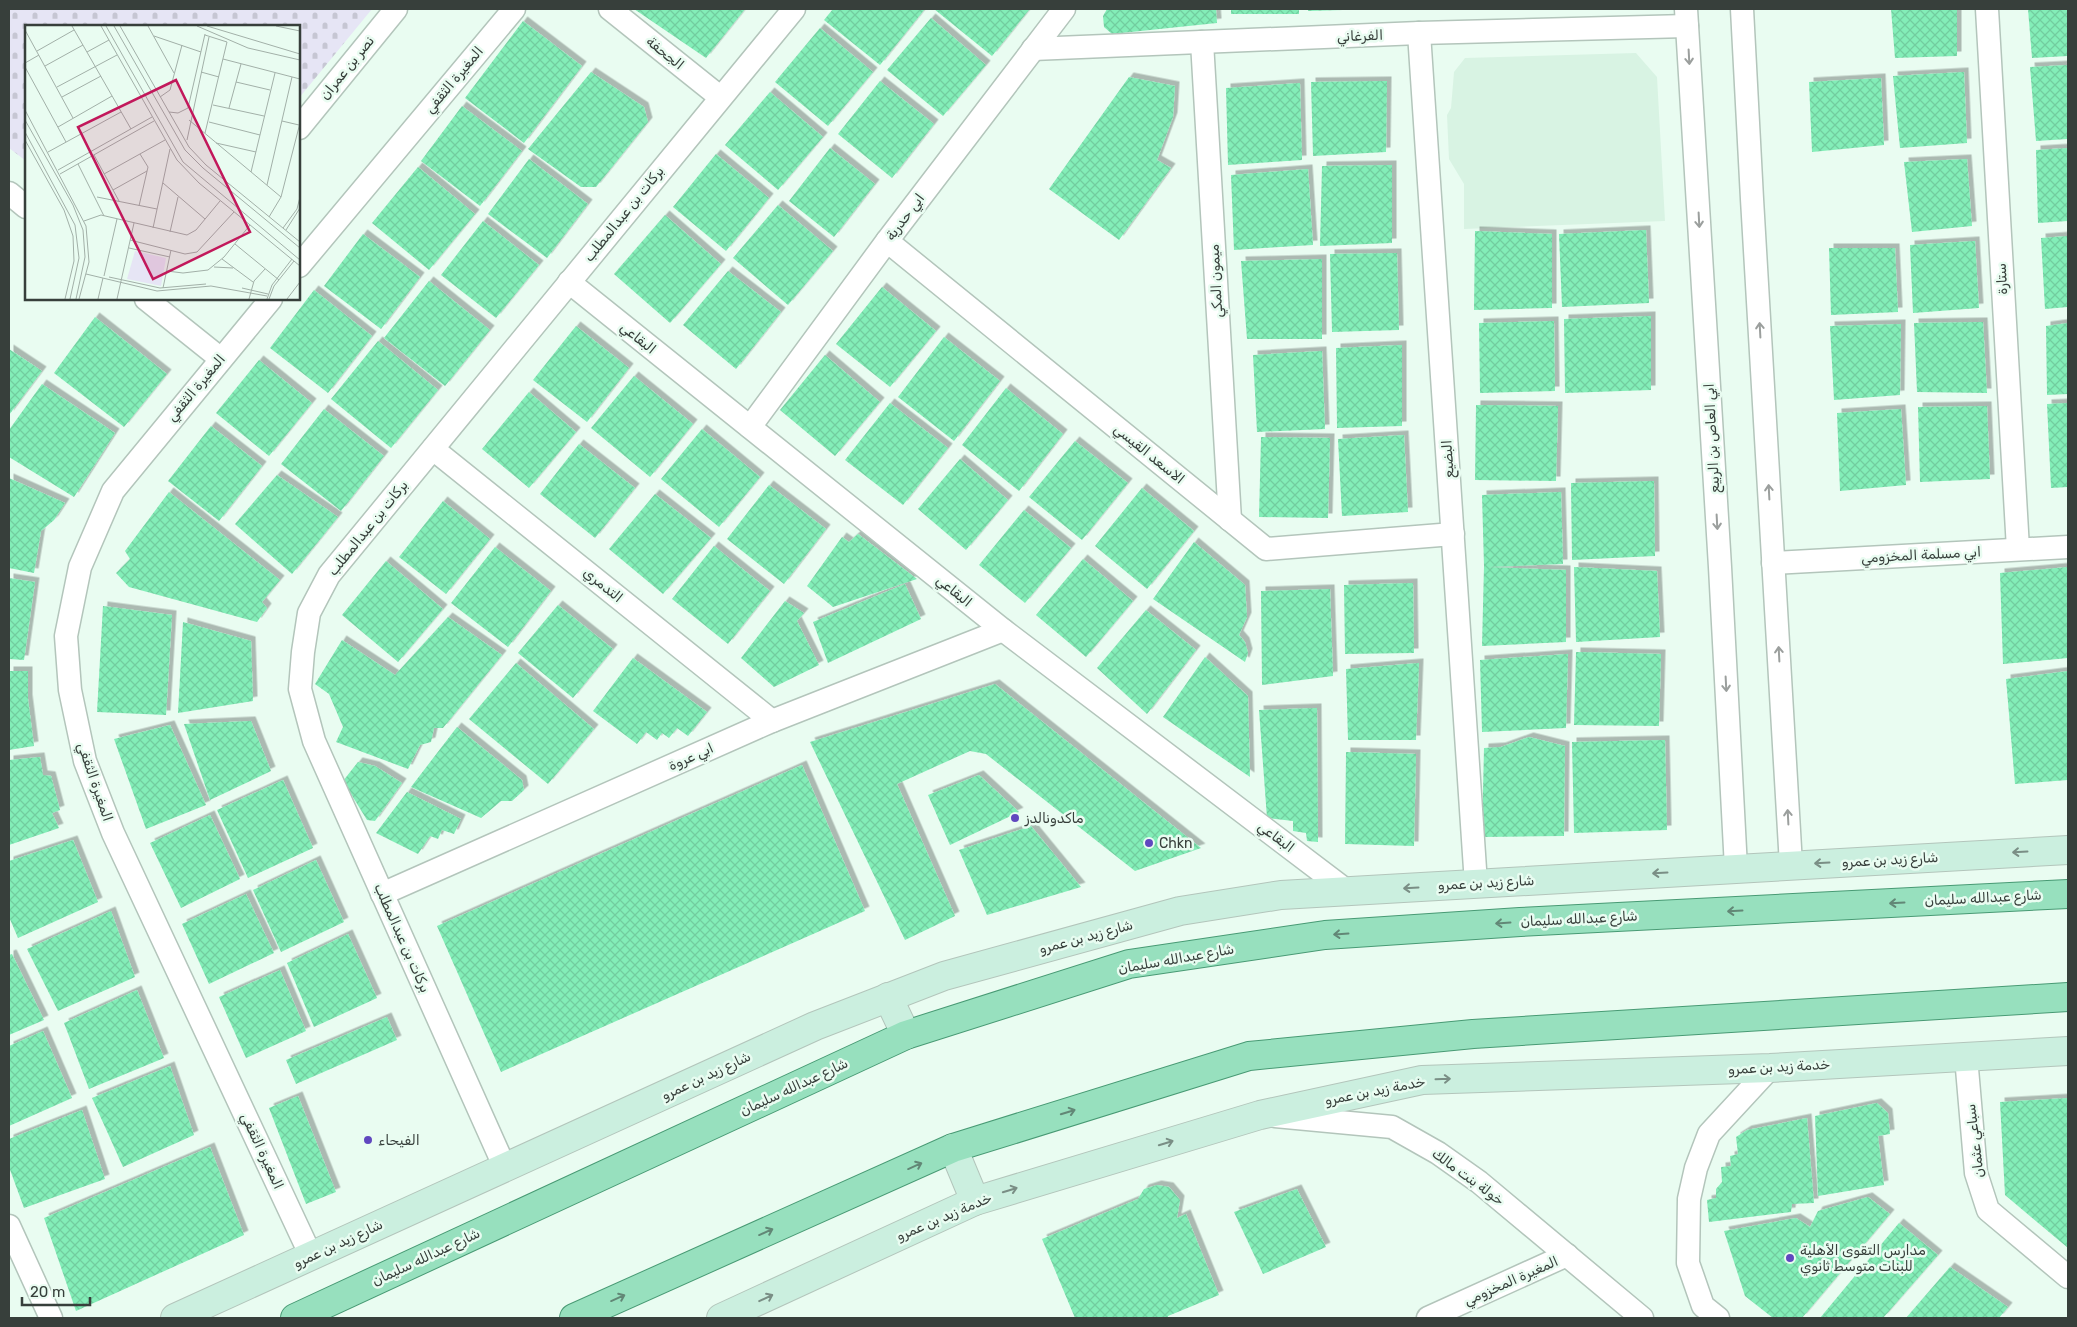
<svg xmlns="http://www.w3.org/2000/svg" width="2077" height="1327" viewBox="0 0 2077 1327" font-family="Rubik,'Noto Naskh Arabic',sans-serif">
  <defs>
    <pattern id="cemetery-stones" width="16" height="16" patternUnits="userSpaceOnUse" patternTransform="scale(1.25)"><rect width="16" height="16" fill="#e6e5f5"/><path d="M2 7V4a2 2 0 0 1 4 0v3zM10 15v-3a2 2 0 0 1 4 0v3z" fill="#c6c6d3"/></pattern>
    <pattern id="building-cross-hatch" width="8" height="8" patternUnits="userSpaceOnUse" patternTransform="scale(1.25)"><rect width="8" height="8" fill="#83eeb8"/><path d="M0 0l8 8M0 8l8-8" fill="none" stroke="#72cd9f"/></pattern>
    <filter id="shadow"><feDropShadow dx="4.5" dy="-4.5" stdDeviation="0" flood-color="#0004"/></filter>
  </defs>
  <rect width="100%" height="100%" fill="#e9fcf1"/>
  <path fill="#d8f3e3" d="M1636,53L1657,77L1665,221L1464,229V184L1449,159L1447,115L1451,108L1454,72L1465,58Z"/>
  <path fill="url(#cemetery-stones)" d="M9,9H372L299,98V26H26V161L9,148Z"/>
  <g fill="url(#building-cross-hatch)" filter="url(#shadow)">
    <path d="M634,9H745L706,58Z"/>
    <path d="M833,9H923L924,10L880,65L824,20Z"/>
    <path d="M934,9H1027L1029,10L992,56Z"/>
    <path d="M1107,9H1216L1217,23L1112,34L1104,27L1103,16Z"/>
    <rect x="1231" y="9" width="68" height="5"/>
    <path d="M1308,9H1343V10L1308,11Z"/>
    <path d="M1891,9H1957V56L1895,58Z"/>
    <path d="M2028,9H2068V56L2032,58Z"/>
    <path d="M931,18L986,65L943,116L887,70Z"/>
    <path d="M523,21L582,66L524,143L465,98Z"/>
    <path d="M820,28L873,72L828,126L775,82Z"/>
    <path d="M2068,65V139L2036,141L2030,67Z"/>
    <path d="M591,72L644,107L648,122L596,187H581L528,149Z"/>
    <path d="M1964,72L1967,143L1900,148L1893,76Z"/>
    <path d="M1129,77L1175,86L1173,117L1157,160L1171,168L1119,240L1049,189Z"/>
    <path d="M1881,78L1884,145L1812,152L1809,82Z"/>
    <path d="M880,81L934,124L892,178L838,134Z"/>
    <path d="M1387,81L1386,152L1313,156L1311,82Z"/>
    <path d="M1300,83L1302,160L1228,165L1226,88Z"/>
    <path d="M770,92L823,137L778,190L725,145Z"/>
    <path d="M462,106L522,151L480,206L421,161Z"/>
    <path d="M830,148L875,184L834,237L789,201Z"/>
    <path d="M2068,148V221L2038,223L2036,150Z"/>
    <path d="M716,154L769,198L726,251L673,207Z"/>
    <path d="M529,159L588,204L547,258L488,214Z"/>
    <path d="M1967,159L1972,226L1912,232L1904,162Z"/>
    <path d="M1392,165V243L1320,246L1322,166Z"/>
    <path d="M418,167L475,214L429,270L372,223Z"/>
    <path d="M1308,169L1313,245L1234,250L1231,175Z"/>
    <path d="M778,205L833,251L788,305L733,258Z"/>
    <path d="M665,215L721,264L670,323L614,274Z"/>
    <path d="M483,221L539,265L496,318L441,275Z"/>
    <path d="M1646,230L1649,303L1562,307L1559,234Z"/>
    <path d="M1475,231L1552,234V308L1474,310Z"/>
    <path d="M363,234L420,277L381,329L324,286Z"/>
    <path d="M2068,236V307L2045,309L2041,238Z"/>
    <path d="M1975,241L1979,308L1913,313L1910,245Z"/>
    <path d="M1829,248H1895L1898,312L1831,315Z"/>
    <path d="M1397,253L1399,330L1332,332L1330,254Z"/>
    <path d="M1322,259V339H1247L1241,261Z"/>
    <path d="M728,271L781,312L736,369L683,325Z"/>
    <path d="M429,281L490,330L445,386L384,338Z"/>
    <path d="M882,287L936,331L890,387L836,344Z"/>
    <path d="M314,290L372,336L328,393L270,348Z"/>
    <path d="M1651,316V390L1565,393L1564,319Z"/>
    <path d="M95,317L167,374L124,427L54,373Z"/>
    <path d="M1554,321L1555,391L1480,393L1479,323Z"/>
    <path d="M1983,322L1987,393L1917,392L1914,323Z"/>
    <path d="M2068,323V394L2047,395L2046,326Z"/>
    <path d="M1901,324L1900,395L1834,400L1830,326Z"/>
    <path d="M576,326L629,368L587,422L533,380Z"/>
    <path d="M944,337L1000,381L954,441L898,397Z"/>
    <path d="M378,341L438,390L391,448L331,399Z"/>
    <path d="M1402,345V426L1337,428L1336,348Z"/>
    <path d="M9,349L42,371L9,415Z"/>
    <path d="M1322,351L1325,429L1257,432L1253,355Z"/>
    <path d="M825,355L880,402L835,456L780,410Z"/>
    <path d="M259,360L312,403L269,456L216,413Z"/>
    <path d="M634,376L693,424L650,477L591,428Z"/>
    <path d="M42,384L115,433L74,497L9,457V430Z"/>
    <path d="M1006,388L1063,434L1019,491L962,445Z"/>
    <path d="M529,392L576,432L529,488L482,449Z"/>
    <path d="M890,403L948,448L903,505L845,460Z"/>
    <path d="M2068,403V487L2051,488L2047,404Z"/>
    <path d="M1476,405L1558,406L1556,481L1475,480Z"/>
    <path d="M1987,406L1990,479L1920,482L1918,407Z"/>
    <path d="M324,409L384,456L341,511L281,464Z"/>
    <path d="M1901,409L1906,485L1840,491L1837,413Z"/>
    <path d="M211,426L262,466L219,521L168,481Z"/>
    <path d="M702,429L760,477L719,527L661,479Z"/>
    <path d="M1404,435L1408,512L1342,516L1338,439Z"/>
    <path d="M1261,437L1330,438L1328,518L1259,517Z"/>
    <path d="M1075,441L1128,483L1082,540L1029,497Z"/>
    <path d="M579,444L635,488L595,538L540,494Z"/>
    <path d="M960,459L1008,500L966,550L918,509Z"/>
    <path d="M277,475L338,517L292,574L235,524Z"/>
    <path d="M9,478L65,503L54,520L41,531L34,573L9,568Z"/>
    <path d="M1654,481L1655,556L1572,560L1571,483Z"/>
    <path d="M769,485L826,529L784,584L727,539Z"/>
    <path d="M1142,488L1194,531L1147,589L1095,546Z"/>
    <path d="M169,492L280,580L262,602L267,608L257,622L129,587L116,573L130,559L125,551Z"/>
    <path d="M1561,492L1563,564L1488,567L1566,570V642L1482,646L1484,566L1482,495Z"/>
    <path d="M655,494L711,538L663,594L609,549Z"/>
    <path d="M443,501L490,539L446,594L399,557Z"/>
    <path d="M1024,510L1071,548L1025,603L979,565Z"/>
    <path d="M858,534L917,579L833,607L807,586L842,537L849,542Z"/>
    <path d="M1194,542L1245,585L1247,617L1239,635L1245,642L1248,653L1245,662L1153,599Z"/>
    <path d="M714,546L770,591L728,644L672,599Z"/>
    <path d="M495,547L551,591L508,647L451,603Z"/>
    <path d="M1083,559L1133,601L1086,657L1036,615Z"/>
    <path d="M386,561L443,609L398,662L342,615Z"/>
    <path d="M1574,567L1657,571L1660,637L1576,642Z"/>
    <path d="M2068,567V658L2003,664L2000,573Z"/>
    <path d="M9,578L35,582L24,660L9,659Z"/>
    <path d="M1413,583L1414,653L1345,654L1344,585Z"/>
    <path d="M905,584L921,619L828,663L813,622Z"/>
    <path d="M1330,589L1333,676L1262,685L1261,591Z"/>
    <path d="M785,601L804,613L797,621L819,665L774,687L741,658Z"/>
    <path d="M558,605L613,649L573,698L518,653Z"/>
    <path d="M103,606L172,615L166,715L97,712Z"/>
    <path d="M1146,610L1196,650L1147,714L1097,668Z"/>
    <path d="M448,617L502,655L443,728H434L431,742L420,745L408,769L336,742L343,727L329,694L315,684L342,640L395,675Z"/>
    <path d="M183,622L251,641L253,701L178,713Z"/>
    <path d="M1576,652L1661,654L1659,726L1574,725Z"/>
    <path d="M1568,654L1566,728L1482,732L1480,660Z"/>
    <path d="M1205,657L1248,696L1250,777L1163,717Z"/>
    <path d="M633,658L707,712L688,736L677,728L669,738L662,733L657,740L646,732L637,744L593,711Z"/>
    <path d="M516,663L594,729L548,784L469,719Z"/>
    <path d="M1419,663L1416,740H1348L1346,669Z"/>
    <path d="M9,671H28V699L34,746L9,750Z"/>
    <path d="M2068,671V780L2015,784L2006,679Z"/>
    <path d="M995,684L1201,848L1135,871L986,754L970,751L897,784L955,916L905,940L810,742Z"/>
    <path d="M1317,708L1318,842L1307,841L1306,833L1293,831V821L1267,818L1259,710Z"/>
    <path d="M251,721L271,771L210,800L184,724Z"/>
    <path d="M170,725L206,805L146,829L114,739Z"/>
    <path d="M457,727L522,780L524,790L512,801H501L481,818L411,787Z"/>
    <path d="M1529,737L1565,746L1564,836L1482,837L1484,748L1501,747Z"/>
    <path d="M1665,740L1667,830L1574,833L1572,742Z"/>
    <path d="M1346,752L1416,754L1414,846L1345,844Z"/>
    <path d="M40,757L43,775L51,776L60,810L52,813L59,828L9,845V760Z"/>
    <path d="M358,762L375,766L402,783L375,821L367,820L343,781Z"/>
    <path d="M802,765L865,911L501,1072L437,926Z"/>
    <path d="M979,775L1019,812L950,845L928,795Z"/>
    <path d="M283,780L313,848L248,878L217,810Z"/>
    <path d="M407,792L461,819L454,834L442,830L438,839L430,836L418,854L376,833Z"/>
    <path d="M210,815L240,879L181,908L150,843Z"/>
    <path d="M1031,826L1081,887L987,915L959,850Z"/>
    <path d="M73,840L98,902L18,938L9,917V861Z"/>
    <path d="M316,860L344,922L281,952L253,890Z"/>
    <path d="M246,894L274,953L209,984L182,924Z"/>
    <path d="M111,911L135,977L58,1011L27,949Z"/>
    <path d="M348,934L377,998L314,1027L287,963Z"/>
    <path d="M12,954L44,1020L9,1035V955Z"/>
    <path d="M280,970L306,1031L246,1058L219,997Z"/>
    <path d="M137,990L164,1058L89,1089L64,1023Z"/>
    <path d="M387,1017L397,1040L296,1084L286,1060Z"/>
    <path d="M43,1031L72,1098L9,1126V1046Z"/>
    <path d="M170,1066L194,1135L123,1167L92,1098Z"/>
    <path d="M298,1096L336,1192L306,1204L269,1108Z"/>
    <path d="M2068,1098V1248L2005,1195L2000,1102Z"/>
    <path d="M1877,1103L1888,1113L1890,1134L1878,1136L1884,1185L1818,1196L1815,1116Z"/>
    <path d="M82,1110L105,1179L24,1208L9,1167V1139Z"/>
    <path d="M1807,1118L1814,1203L1792,1204L1791,1212L1709,1222L1707,1200L1716,1198V1189L1722,1182L1721,1167L1731,1166L1730,1156L1738,1154L1736,1137L1747,1130Z"/>
    <path d="M210,1147L244,1235L76,1311L44,1218Z"/>
    <path d="M1157,1185L1169,1187L1180,1200L1177,1218L1186,1214L1219,1295L1168,1316V1318H1075L1042,1239L1138,1199L1144,1189Z"/>
    <path d="M1297,1189L1326,1247L1263,1274L1234,1212Z"/>
    <path d="M1868,1197L1890,1214L1802,1318H1773L1745,1296L1724,1231L1796,1218L1810,1227L1818,1211Z"/>
    <path d="M1899,1223L1938,1255L1883,1318H1820Z"/>
    <path d="M1950,1267L2008,1307L1999,1318H1906Z"/>
  </g>
  <g fill="none" stroke-linecap="round" stroke-linejoin="round">
    <g stroke="#b3c5bb" stroke-width="25">
      <g id="street">
        <path d="M610,9L720,97"/>
        <path d="M1686,9L1720,567L1736,868"/>
        <path d="M1742,9L1752,199L1791,865"/>
        <path d="M1987,9L2018,549"/>
        <path d="M1419,33L1476,884"/>
        <path d="M1202,42L1230,520"/>
        <path d="M1033,49L1419,33L1687,26"/>
        <path d="M299,128L396,9"/>
        <path d="M9,193L26,207"/>
        <path d="M887,241L1266,549L1453,534"/>
        <path d="M299,266L514,9"/>
        <path d="M569,282L1003,630L1347,891"/>
        <path d="M146,299L221,359"/>
        <path d="M271,299L113,491L80,567L66,636L70,690L85,761L113,833L311,1256"/>
        <path d="M750,427L887,241L1064,9"/>
        <path d="M433,449L772,721"/>
        <path d="M1773,563L2068,547"/>
        <path d="M382,894L772,721L1003,630"/>
        <path d="M1966,1057L1976,1173L1988,1210L2068,1277"/>
        <path d="M1275,1116L1392,1127L1438,1153L1479,1182L1642,1318"/>
        <path d="M505,1168L314,741L300,689L303,652L309,613L329,575L794,9"/>
        <path d="M9,1226L51,1318"/>
        <path d="M1428,1318L1567,1255"/>
        <path d="M1718,1318L1703,1306L1688,1263L1689,1199L1696,1168L1709,1134L1770,1068"/>
      </g>
    </g>
    <g stroke="#b3c5bb" stroke-width="30">
      <g id="secondary">
        <path d="M888,997L906,1035"/>
        <path d="M953,1148L975,1201"/>
        <path d="M175,1318L815,1026L944,976L1180,911L1281,895L2068,850"/>
        <path d="M721,1318L975,1201L1260,1115L1422,1080L1770,1068L2068,1051"/>
      </g>
    </g>
    <g stroke="#489a74" stroke-width="30">
      <g id="primary">
        <path d="M295,1318L906,1035L1129,964L1325,935L1520,922L2068,894"/>
        <path d="M574,1318L953,1148L1249,1056L1473,1034L2068,997"/>
      </g>
    </g>
    <use href="#street" stroke="#fff" stroke-width="22"/>
    <use href="#secondary" stroke="#cbefdf" stroke-width="28"/>
    <use href="#primary" stroke="#97e0be" stroke-width="28"/>
  </g>
  <defs><path id="oneway-shaft" d="M-6 0H5M1.5-3L5.5 0L1.5 3" fill="none" stroke-width="1.6" stroke-linecap="round" stroke-linejoin="round" transform="scale(1.25)"/></defs>
  <g stroke="#9b9f9d">
    <use href="#oneway-shaft" transform="translate(1689 57) rotate(87)"/>
    <use href="#oneway-shaft" transform="translate(1699 220) rotate(87)"/>
    <use href="#oneway-shaft" transform="translate(1760 330) rotate(-93)"/>
    <use href="#oneway-shaft" transform="translate(1769 492) rotate(-93)"/>
    <use href="#oneway-shaft" transform="translate(1717 522) rotate(87)"/>
    <use href="#oneway-shaft" transform="translate(1779 654) rotate(-93)"/>
    <use href="#oneway-shaft" transform="translate(1726 684) rotate(87)"/>
    <use href="#oneway-shaft" transform="translate(1788 817) rotate(-93)"/>
  </g>
  <g stroke="#7a8e85">
    <use href="#oneway-shaft" transform="translate(2020 852) rotate(177)"/>
    <use href="#oneway-shaft" transform="translate(1822 863) rotate(177)"/>
    <use href="#oneway-shaft" transform="translate(1660 873) rotate(177)"/>
    <use href="#oneway-shaft" transform="translate(1411 888) rotate(177)"/>
    <use href="#oneway-shaft" transform="translate(1443 1079) rotate(-2)"/>
    <use href="#oneway-shaft" transform="translate(1166 1143) rotate(-17)"/>
    <use href="#oneway-shaft" transform="translate(1010 1190) rotate(-17)"/>
    <use href="#oneway-shaft" transform="translate(766 1298) rotate(-25)"/>
  </g>
  <g stroke="#628776">
    <use href="#oneway-shaft" transform="translate(1897 903) rotate(177)"/>
    <use href="#oneway-shaft" transform="translate(1735 911) rotate(177)"/>
    <use href="#oneway-shaft" transform="translate(1503 923) rotate(176)"/>
    <use href="#oneway-shaft" transform="translate(1341 934) rotate(176)"/>
    <use href="#oneway-shaft" transform="translate(1068 1112) rotate(-17)"/>
    <use href="#oneway-shaft" transform="translate(915 1166) rotate(-24)"/>
    <use href="#oneway-shaft" transform="translate(766 1232) rotate(-24)"/>
    <use href="#oneway-shaft" transform="translate(618 1298) rotate(-24)"/>
  </g>
  <g fill="#6047bf" stroke="#e9fcf1" stroke-width="2">
    <circle cx="1015" cy="818" r="5"/>
    <circle cx="1149" cy="843" r="5"/>
    <circle cx="368" cy="1140" r="5"/>
    <circle cx="1790" cy="1258" r="5"/>
  </g>
  <g text-anchor="middle" dominant-baseline="central" stroke-width="5" stroke-linejoin="round" paint-order="stroke">
    <g font-size="14" fill="#373f3b" stroke="#e9fcf1">
      <text transform="translate(1360 36) rotate(-2)">الفرغاني</text>
      <text transform="translate(665 53) rotate(39)">الجحفة</text>
      <text transform="translate(347 68) rotate(-51)">نصر بن عمران</text>
      <text transform="translate(454 80) rotate(-50)">المغيرة الثقفي</text>
      <text transform="translate(624 214) rotate(-51)">بركات بن عبدالمطلب</text>
      <text transform="translate(905 217) rotate(-53)">ابي حدرية</text>
      <text transform="translate(2002 279) rotate(-93)">ستارة</text>
      <text transform="translate(1216 281) rotate(-93)">ميمون المكي</text>
      <text transform="translate(638 338) rotate(39)">البقاعي</text>
      <text transform="translate(196 388) rotate(-50)">المغيرة الثقفي</text>
      <text transform="translate(1712 438) rotate(-93)">ابي العاص بن الربيع</text>
      <text transform="translate(1149 454) rotate(39)">الاسعد القيسي</text>
      <text transform="translate(1448 459) rotate(-94)">البضيع</text>
      <text transform="translate(368 528) rotate(-51)">بركات بن عبدالمطلب</text>
      <text transform="translate(1921 555) rotate(-3)">ابي مسلمة المخزومي</text>
      <text transform="translate(603 585) rotate(39)">التدمري</text>
      <text transform="translate(954 591) rotate(39)">البقاعي</text>
      <text transform="translate(691 757) rotate(-24)">ابي عروة</text>
      <text transform="translate(95 782) rotate(71)">المغيرة الثقفي</text>
      <text transform="translate(1276 837) rotate(37)">البقاعي</text>
      <text transform="translate(1890 860) rotate(-3)">شارع زيد بن عمرو</text>
      <text transform="translate(1486 883) rotate(-3)">شارع زيد بن عمرو</text>
      <text transform="translate(1983 898) rotate(-3)">شارع عبدالله سليمان</text>
      <text transform="translate(1579 919) rotate(-3)">شارع عبدالله سليمان</text>
      <text transform="translate(1086 937) rotate(-15)">شارع زيد بن عمرو</text>
      <text transform="translate(402 938) rotate(66)">بركات بن عبدالمطلب</text>
      <text transform="translate(1176 959) rotate(-10)">شارع عبدالله سليمان</text>
      <text transform="translate(1779 1067) rotate(-3)">خدمة زيد بن عمرو</text>
      <text transform="translate(706 1076) rotate(-25)">شارع زيد بن عمرو</text>
      <text transform="translate(794 1087) rotate(-25)">شارع عبدالله سليمان</text>
      <text transform="translate(1375 1091) rotate(-11)">خدمة زيد بن عمرو</text>
      <text transform="translate(1975 1141) rotate(-97)">سباعي عثمان</text>
      <text transform="translate(262 1151) rotate(65)">المغيرة الثقفي</text>
      <text transform="translate(1468 1177) rotate(36)">خولة بنت مالك</text>
      <text transform="translate(944 1217) rotate(-23)">خدمة زيد بن عمرو</text>
      <text transform="translate(338 1244) rotate(-25)">شارع زيد بن عمرو</text>
      <text transform="translate(426 1257) rotate(-25)">شارع عبدالله سليمان</text>
      <text transform="translate(1511 1281) rotate(-24)">المغيرة المخزومي</text>
    </g>
    <g font-size="14" fill="#373f3b" stroke="#e9fcf1" text-anchor="start">
      <text x="1025" y="818">ماكدونالدز</text>
      <text x="1159" y="843">Chkn</text>
      <text x="378" y="1140">الفيحاء</text>
      <text x="1800" y="1250">مدارس التقوى الأهلية<tspan x="1800" dy="16">للبنات متوسط ثانوي</tspan></text>
    </g>
  </g>
  <g transform="translate(25 25)">
    <rect width="275" height="275" fill="#e9fcf1"/>
    <path d="M110,226L141,233L136,261L102,254Z" fill="#e6e5f5"/>
    <path fill="none" stroke="#a2b0a8" stroke-width="1" d="M47,1L106,104M76,1L152,135L174,158L275,241M81,1L158,137L275,235M89,1L160,125L178,143L275,223M95,1L164,122L181,140L275,217M123,1L149,48M172,1L223,23L275,35M182,1L275,29M251,1L275,6M0,5L48,93M180,10L202,17L180,108M129,11L176,27M12,26L49,5M62,27L84,15M198,34L275,54M0,38L14,30M20,41L58,20M0,42L41,117M176,47L194,52M211,57L245,65M32,62L92,30M37,72L76,51M135,72L145,65L157,20M188,80L239,91M204,83L216,39M0,85L61,201L64,237L54,274M144,87L153,88L163,83L180,9M0,95L48,180L58,205L60,232L51,274M164,95L256,172M257,96L274,100M184,97L235,110M33,102L87,71M0,107L50,200L54,233L45,274M0,115L39,185L48,211L49,236L40,274M162,115L184,12M191,118L231,127M23,127L96,87M69,130L94,176M53,139L79,191M33,145L127,92M226,147L250,48M35,149L129,96M79,149L140,115M138,158L180,194M242,160L267,52M88,165L122,146M72,172L132,184M114,181L123,142L115,129M244,192L256,172L275,98M59,196L76,190L162,210L171,205L195,176M128,203L145,124M258,203L272,184L275,172M261,205L275,183M145,207L153,172M105,215L160,229L172,227L209,187M210,219L254,255M104,223L145,232M197,234L228,257M189,242L208,243M142,246L158,248L183,245L199,232L225,200M61,249L132,266L186,261L242,271M79,251L92,194M84,252L135,263L181,259M138,263L146,225M217,263L243,269M73,274L78,253M92,274L109,198M224,274L229,256L240,244M242,274L247,260L267,234M244,274L249,261L269,236M262,274L275,257"/>
    <path fill="#c2185b" fill-opacity="0.15" stroke="#c2185b" stroke-width="2.5" d="M151,55L225,207L128,254L53,102Z"/>
    <rect width="275" height="275" fill="none" stroke="#373f3b" stroke-width="2.5"/>
  </g>
  <rect width="2077" height="1327" fill="none" stroke="#373f3b" stroke-width="20"/>
  <path d="M22 1297v8h68v-8" fill="none" stroke="#373f3b" stroke-width="2.5"/>
  <text x="30" y="1297" font-size="15" fill="#373f3b" stroke="#e9fcf1" stroke-width="4" paint-order="stroke">20 m</text>
</svg>
